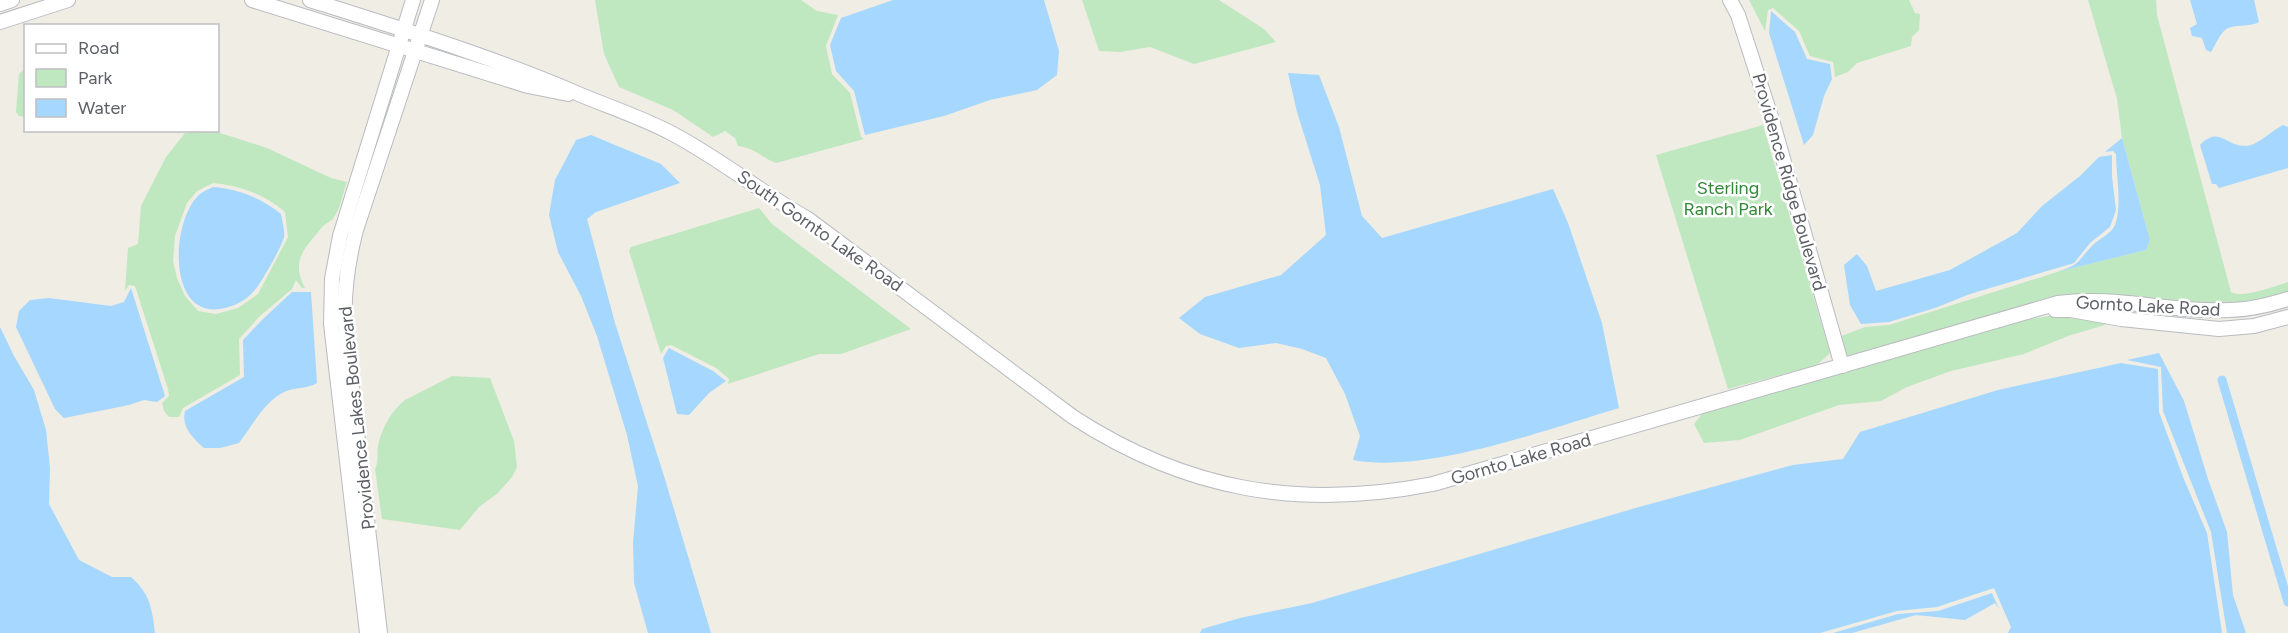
<svg xmlns="http://www.w3.org/2000/svg" width="2288" height="633" viewBox="0 0 2288 633" font-family="Figtree,sans-serif">
  <rect width="100%" height="100%" fill="#efede4"/>
  <g fill="#c0e8c0" fill-rule="evenodd">
    <path d="M595,0H801L817,11L838,15L826,46L832,74L850,93L861,137L864,139L776,163C760,157 755,148 738,146L735,138L725,131L713,137L673,110L619,87L604,54Z"/>
    <path d="M1082,0H1219L1264,29L1276,42L1194,64L1150,47L1120,52L1099,51Z"/>
    <path d="M1749,0H1909L1915,13L1920,14L1919,30L1912,37L1911,46L1857,63L1848,72L1835,77L1833,62L1810,56L1799,31L1773,8L1768,10L1765,31Z"/>
    <path d="M2088,0H2156L2157,15L2231,292C2242,299 2275,286 2288,282V294L2230,306L2101,296L1846,361L1839,337L1865,327L1889,325L2057,272L2146,250L2150,240L2122,138L2117,99Z"/>
    <path d="M23,70L25,71V117L19,116L16,112L19,74Z"/>
    <path d="M1763,125L1830,353L1817,365L1728,389L1656,155Z"/>
    <path d="M211,130L267,148L331,178L347,182C343,192 341,208 334,217C332,221 326,223 323,226C305,249 290,259 305,288H302L296,280L292,289L260,316L239,339L240,375L183,408L179,417H169L164,411L162,403L169,396L168,389L135,286L129,285L125,291L128,248L138,244L141,206L166,157L185,133ZM213,183C241,186 264,194 285,212L288,237L258,294L238,308L216,314L198,311L185,296L177,278L173,261L175,236L187,203L197,191Z"/>
    <path d="M759,208L772,224L911,329L841,354H819L728,384L729,379L716,368L671,345L666,346L661,354L629,251L631,247Z"/>
    <path d="M2062,314L2115,322L2068,336L2024,354L1951,371L1907,387L1881,401L1839,405L1740,440L1704,443L1694,424L1705,410L2010,322Z"/>
    <path d="M452,376L490,378L514,441L517,467L512,477L498,493L479,507L460,530L382,519L375,469C379,461 377,453 378,445C382,428 391,411 405,400Z"/>
  </g>
  <g fill="#a5d7ff">
    <path d="M893,0H1044L1059,51L1057,75L1037,90L990,100L944,116L865,135L854,91L836,71L830,45L841,18Z"/>
    <path d="M2190,0H2254L2259,22C2249,28 2234,23 2225,30C2219,35 2215,46 2211,52L2206,50L2202,38L2192,36L2190,28L2197,24Z"/>
    <path d="M1771,11L1795,32L1807,59L1830,64L1832,79L1824,96L1813,135L1804,145L1769,33Z"/>
    <path d="M1288,73L1319,75L1339,127L1362,216L1382,238L1553,189L1568,223L1602,323L1619,408C1545,430 1427,474 1353,460L1360,436L1345,394L1326,358L1302,349L1276,343L1239,348L1200,334L1179,318L1205,297L1281,275L1326,235L1320,185L1297,112Z"/>
    <path d="M2283,125L2288,127V168L2219,188L2216,184H2212L2200,145C2221,123 2227,151 2251,145C2261,142 2273,130 2283,125Z"/>
    <path d="M591,135L661,164L680,183L596,212L587,219L615,323L664,476L711,633H648L634,583L633,543L638,486L627,435L597,336L581,296L558,252L549,215L555,180L576,140Z"/>
    <path d="M2122,138L2150,240L2146,250L2057,272C2082,264 2076,262 2093,245C2099,239 2110,234 2114,227C2123,209 2116,175 2116,154L2113,151L2105,152Z"/>
    <path d="M2112,155V177L2116,210L2110,227L2090,243L2074,263L1970,294L1935,308L1889,322L1861,324L1850,305L1844,265L1857,254L1867,266L1876,291L1950,270L2017,233L2042,206L2080,176L2099,157Z"/>
    <path d="M213,187C239,189 261,198 281,214C282,221 285,230 284,237C281,248 269,268 263,278C254,294 243,304 225,308C168,322 170,226 197,197C201,192 207,190 213,187Z"/>
    <path d="M131,288L165,396L157,402L144,400L129,405L64,418L55,409L16,327L19,311L30,300L49,298L111,306L124,302Z"/>
    <path d="M292,292H311L317,383C307,389 295,387 284,392C263,403 253,425 239,443L220,448H204C193,438 181,427 185,411L244,377L243,340L263,319Z"/>
    <path d="M0,327L14,356L34,390L46,430L50,468L49,504L79,560L112,577H131C150,594 152,608 155,633H0Z"/>
    <path d="M669,348L713,371L726,381L709,393L689,415L677,414L663,358Z"/>
    <path d="M2159,353L2184,401L2208,479L2227,532L2233,595L2246,633H2227L2211,532L2163,411L2161,367L2127,360Z"/>
    <path d="M2121,363L2158,369L2159,412L2183,477L2207,533L2222,633H2008L2011,627L1994,588L1937,607L1897,611L1820,633H1200L1202,629L1240,618L1312,603L1639,507L1793,465L1843,459L1860,432L1998,390Z"/>
    <path d="M1992,593L1999,609L1995,603L1965,620L1916,615L1852,633H1833L1898,614L1938,611Z"/>
  </g>
  <g fill="none" stroke-linecap="round" stroke-linejoin="round">
    <path stroke="#a5d7ff" stroke-width="9" d="M2222,380L2288,602"/>
    <g stroke="#b8bbc1" stroke-width="16">
      <g id="secondary">
        <path d="M252,0L528,86L568,94"/>
        <path d="M310,0C402,29 493,57 581,95C612,108 643,118 673,134C720,159 762,193 808,219L1073,417C1187,491 1300,510 1433,484L2058,303C2115,295 2172,313 2229,310C2249,310 2269,305 2288,299"/>
        <path d="M1730,0L1738,15L1772,120L1842,366"/>
        <path d="M0,4L12,0"/>
        <path d="M0,22L68,0"/>
        <path d="M2055,310H2071L2121,319L2219,329L2254,326L2288,317"/>
        <path d="M367,633L331,324L332,279L340,236L413,0"/>
        <path d="M380,633L346,336C342,299 347,265 356,230L432,0"/>
      </g>
    </g>
    <use href="#secondary" stroke="#fff" stroke-width="14"/>
  </g>
  <g text-anchor="middle" dominant-baseline="central" stroke-width="5" stroke-linejoin="round" paint-order="stroke">
    <g font-size="18" fill="#5c6066" stroke="#fff">
      <text transform="translate(1789 182) rotate(74)">Providence Ridge Boulevard</text>
      <text transform="translate(820 231) rotate(35)">South Gornto Lake Road</text>
      <text transform="translate(2148 306) rotate(3)">Gornto Lake Road</text>
      <text transform="translate(357 418) rotate(-96)">Providence Lakes Boulevard</text>
      <text transform="translate(1521 459) rotate(-16)">Gornto Lake Road</text>
    </g>
    <g font-size="18" fill="#328737" stroke="#fff">
      <text x="1728" y="188">Sterling<tspan x="1728" dy="21">Ranch Park</tspan></text>
    </g>
  </g>
  <rect x="24" y="24" width="195" height="108" fill="#ffffff" stroke="#bebfc2" stroke-width="1.5"/>
  <rect x="36" y="44" width="30" height="9" fill="#ffffff" stroke="#bebfc2" stroke-width="1.5"/>
  <text x="78" y="54" font-size="18" fill="#5c6066">Road</text>
  <rect x="36" y="69" width="30" height="18" fill="#c0e8c0" stroke="#bebfc2" stroke-width="1.5"/>
  <text x="78" y="84" font-size="18" fill="#5c6066">Park</text>
  <rect x="36" y="99" width="30" height="18" fill="#a5d7ff" stroke="#bebfc2" stroke-width="1.5"/>
  <text x="78" y="114" font-size="18" fill="#5c6066">Water</text>
</svg>
